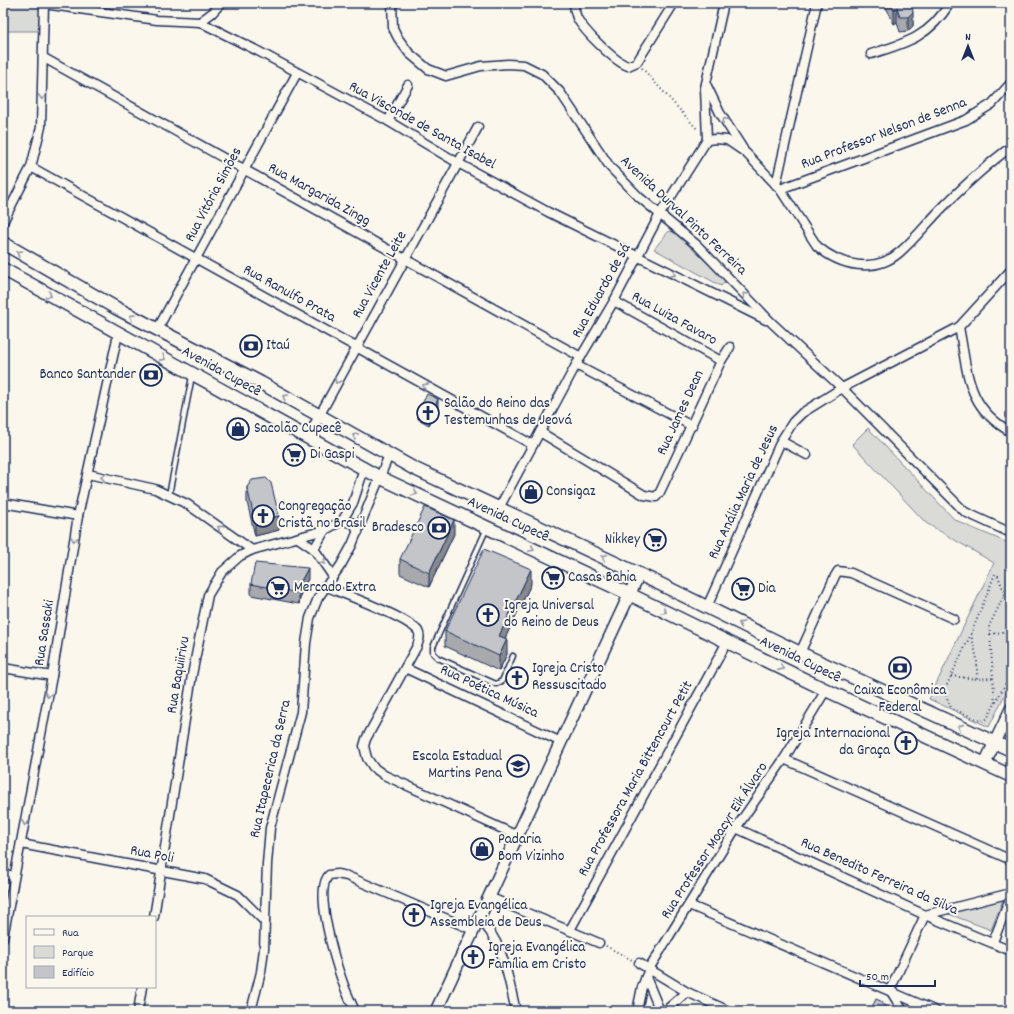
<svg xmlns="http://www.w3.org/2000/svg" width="1014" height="1014" viewBox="0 0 1014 1014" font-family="Dekko,sans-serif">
  <rect width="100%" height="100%" fill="#fbf7ec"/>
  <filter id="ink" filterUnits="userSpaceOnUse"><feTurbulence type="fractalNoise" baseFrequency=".025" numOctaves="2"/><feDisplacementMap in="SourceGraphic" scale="8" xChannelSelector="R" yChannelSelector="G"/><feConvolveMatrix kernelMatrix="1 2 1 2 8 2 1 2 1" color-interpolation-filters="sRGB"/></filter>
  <g filter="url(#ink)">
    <g fill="#dadad7" stroke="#7a849a">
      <rect x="3" y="3" width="37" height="28"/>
      <path d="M669,231L674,232L724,278L725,282L721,286L654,249Z"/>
      <path d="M868,428L954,519L970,527L1011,544V682L989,727L929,699L994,563L926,523L852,444Z"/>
      <path d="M1003,900L991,930L946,913Z"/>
    </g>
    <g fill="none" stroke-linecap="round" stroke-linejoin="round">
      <g stroke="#1b2f5e" stroke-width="7">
        <g id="lane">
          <path d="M169,495L192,376"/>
          <path d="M487,528L433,647V653L438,658L496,684L502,681L513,656"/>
        </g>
      </g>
      <g stroke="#1b2f5e" stroke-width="11">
        <g id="street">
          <path d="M392,3L393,28L398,38L409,53L428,69L446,76L481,66L508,64L524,65L542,74L560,92L610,167L639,197L697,245L772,323L842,388L965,512L1011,533"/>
          <path d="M574,3C574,8 575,13 577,18C584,31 615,62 628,66L637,62L674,3"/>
          <path d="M44,4L157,20L200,22L256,50L388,121L458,163L548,212L766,320"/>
          <path d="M200,22L212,13L221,3"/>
          <path d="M871,54C907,43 929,37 950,3"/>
          <path d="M44,58L581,357"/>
          <path d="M706,84L720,113L743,149"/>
          <path d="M388,121L408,85"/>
          <path d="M707,140L716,139L727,140L746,153L780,189L817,246C840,266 875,274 900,252C916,238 928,222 943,207C964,186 986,165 1011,147"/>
          <path d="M31,167L533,445"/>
          <path d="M776,185L817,3"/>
          <path d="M780,189L966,120L992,104L1011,83"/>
          <path d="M3,222L31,167L41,127L44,3"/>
          <path d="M614,301L721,361"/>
          <path d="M959,327C968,373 966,407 1011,432"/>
          <path d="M157,330L297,73"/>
          <path d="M576,365L692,426"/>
          <path d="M540,432L644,495L656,497L660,492L721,361L730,347"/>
          <path d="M307,438L478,127"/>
          <path d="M781,441L807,455"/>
          <path d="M88,474L155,489L187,504L252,550"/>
          <path d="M3,503L78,516"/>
          <path d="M499,508L576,365L614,301L660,214L707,140L705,88L724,3"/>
          <path d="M342,521L354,523L358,532"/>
          <path d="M298,538L314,549L332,575"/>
          <path d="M314,549L325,530"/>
          <path d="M325,586C343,594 408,617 418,631C421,636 419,641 417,646L366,739L364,746L367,758L373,767L384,775L518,836"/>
          <path d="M707,607L781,441L793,422L802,413L842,388L959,327L1011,270"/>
          <path d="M800,653L835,576L838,571L851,573L954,619"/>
          <path d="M3,668L52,676"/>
          <path d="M405,668L561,742"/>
          <path d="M784,759L1011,860"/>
          <path d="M736,828L925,915L1011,951"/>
          <path d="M21,844L205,879L238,895L265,922"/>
          <path d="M3,874L14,876"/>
          <path d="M489,897L599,943"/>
          <path d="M689,905L936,1011"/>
          <path d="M154,917L192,675L208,595L222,572L240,556L252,550L325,530L342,521L353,503L364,469"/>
          <path d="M478,918C504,941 508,979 516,1011"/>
          <path d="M570,930L727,642"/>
          <path d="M3,938L52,676L78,516L118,334"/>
          <path d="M993,942L1011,896"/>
          <path d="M639,963L687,992L729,1011"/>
          <path d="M646,977L660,1011"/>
          <path d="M890,990L925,915L1011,893"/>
          <path d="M890,990L903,1011"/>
          <path d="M138,1011L142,987"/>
          <path d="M251,1011L261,972L264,949L267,864L270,828L301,712L306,643L310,618L318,598L341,565L352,545L389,455"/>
          <path d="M355,1011C351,1002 346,992 343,983C336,964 313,890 329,875L337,874L347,876L473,930"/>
          <path d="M637,1011L642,987L649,969L736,828L784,759L826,690"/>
          <path d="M665,1011L687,992"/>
        </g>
      </g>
      <g stroke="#1b2f5e" stroke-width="14">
        <g id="secondary">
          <path d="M985,763L1011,709"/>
          <path d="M436,1011L639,574"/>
        </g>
      </g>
      <g stroke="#1b2f5e" stroke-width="15">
        <g id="primary">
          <path d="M3,243L116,308L261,383L413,468L658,583L800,653L1011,750"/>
          <path d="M3,269L379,477L629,594L826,690L1011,776"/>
        </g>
      </g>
      <g stroke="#1b2f5e" stroke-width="2" stroke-dasharray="1 3" stroke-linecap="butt">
        <path d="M158,12L159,3"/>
        <path d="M642,68L698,130"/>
        <path d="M1011,631L990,634L989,626L1005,594L998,576L995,574L971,634L944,691L951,708L981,721L987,719L1011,673"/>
        <path d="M971,634L977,659V679L993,678"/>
        <path d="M990,634L995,705"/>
        <path d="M951,676L977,679"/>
        <path d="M606,946L632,960"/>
      </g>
      <use href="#lane" stroke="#fbf7ec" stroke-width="4"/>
      <use href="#street" stroke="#fbf7ec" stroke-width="8"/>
      <use href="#secondary" stroke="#fbf7ec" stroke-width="11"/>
      <use href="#primary" stroke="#fbf7ec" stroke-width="12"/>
    </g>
    <g fill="#a8a9ad" stroke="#1b2f5e">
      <path d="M884,3H912L913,26L908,31L900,32L897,22L894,24Z"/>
      <path d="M438,407L429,425L418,419V412Z"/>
      <path d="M247,487L279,530L255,536L247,502Z"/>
      <path d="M454,534L429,587L400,574V559Z"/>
      <path d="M308,579L301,592L299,604L251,595V584Z"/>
      <path d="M531,584L505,638L507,654L499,671L445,646V631Z"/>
    </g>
    <g fill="#888a8d" stroke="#1b2f5e">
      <path d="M897,7V22L894,24V10Z"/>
      <path d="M913,12V26L908,31V17Z"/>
      <path d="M438,399V407L429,425V417Z"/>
      <path d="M279,516V530L255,536V521Z"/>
      <path d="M454,520V534L429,587V573Z"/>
      <path d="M308,568V579L301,592L299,604V593L301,581Z"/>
      <path d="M531,569V584L499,651V636Z"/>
      <path d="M507,639V654L499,671V656Z"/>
    </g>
    <g fill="#c3c5c9" stroke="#1b2f5e">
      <path d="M891,3H912L913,12L908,17H900L897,7L894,10Z"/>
      <path d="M427,394L438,399L429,417L418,412Z"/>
      <path d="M266,478L271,483L279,516L255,521L247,487L252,480Z"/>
      <path d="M425,507L454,520L429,573L400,559Z"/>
      <path d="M484,549L531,569L499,636L507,639L499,656L445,631Z"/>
      <path d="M255,563L308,568L301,581L299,593L251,584Z"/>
      <path d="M876,999L883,1002L882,1004L894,1011H870Z"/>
    </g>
    <defs><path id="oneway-chevron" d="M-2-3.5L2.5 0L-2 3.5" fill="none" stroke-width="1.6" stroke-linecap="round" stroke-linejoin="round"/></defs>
    <g stroke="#8b93a5">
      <use href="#oneway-chevron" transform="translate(42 97) rotate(92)"/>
      <use href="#oneway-chevron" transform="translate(725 120) rotate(-122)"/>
      <use href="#oneway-chevron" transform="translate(19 253) rotate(-149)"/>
      <use href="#oneway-chevron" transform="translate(673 274) rotate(27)"/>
      <use href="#oneway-chevron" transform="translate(49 295) rotate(30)"/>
      <use href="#oneway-chevron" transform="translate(745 295) rotate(-134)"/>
      <use href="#oneway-chevron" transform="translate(132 317) rotate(-152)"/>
      <use href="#oneway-chevron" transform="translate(163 358) rotate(29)"/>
      <use href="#oneway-chevron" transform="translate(337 381) rotate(119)"/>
      <use href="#oneway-chevron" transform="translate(425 386) rotate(-151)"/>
      <use href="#oneway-chevron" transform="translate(285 397) rotate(-150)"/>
      <use href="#oneway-chevron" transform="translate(355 436) rotate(-150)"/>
      <use href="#oneway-chevron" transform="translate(103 477) rotate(-168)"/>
      <use href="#oneway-chevron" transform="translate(415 493) rotate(26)"/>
      <use href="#oneway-chevron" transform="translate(220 528) rotate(-144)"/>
      <use href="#oneway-chevron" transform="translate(74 539) rotate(99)"/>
      <use href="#oneway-chevron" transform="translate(532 549) rotate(25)"/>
      <use href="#oneway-chevron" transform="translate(604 557) rotate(-155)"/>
      <use href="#oneway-chevron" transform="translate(323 562) rotate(55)"/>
      <use href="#oneway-chevron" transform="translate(664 611) rotate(26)"/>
      <use href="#oneway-chevron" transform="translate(741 624) rotate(-153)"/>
      <use href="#oneway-chevron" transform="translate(781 668) rotate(26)"/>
      <use href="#oneway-chevron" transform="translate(48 695) rotate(100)"/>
      <use href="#oneway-chevron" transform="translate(960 727) rotate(-156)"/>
      <use href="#oneway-chevron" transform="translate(25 823) rotate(100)"/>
    </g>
  </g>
  <defs>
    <g id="bank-ring" transform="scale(1.15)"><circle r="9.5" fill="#fbf7ec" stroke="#1b2f5e" stroke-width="1.5"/><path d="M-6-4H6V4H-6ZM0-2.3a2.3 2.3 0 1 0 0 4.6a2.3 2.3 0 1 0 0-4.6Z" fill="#1b2f5e"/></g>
    <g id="church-ring" transform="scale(1.15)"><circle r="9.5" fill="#fbf7ec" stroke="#1b2f5e" stroke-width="1.5"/><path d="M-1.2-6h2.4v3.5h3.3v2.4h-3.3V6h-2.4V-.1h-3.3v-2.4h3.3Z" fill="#1b2f5e"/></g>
    <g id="shop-ring" transform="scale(1.15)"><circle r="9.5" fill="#fbf7ec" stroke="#1b2f5e" stroke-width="1.5"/><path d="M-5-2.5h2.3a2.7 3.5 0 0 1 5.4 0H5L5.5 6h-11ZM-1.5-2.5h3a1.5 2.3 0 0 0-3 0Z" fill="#1b2f5e"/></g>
    <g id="supermarket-ring" transform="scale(1.15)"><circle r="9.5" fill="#fbf7ec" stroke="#1b2f5e" stroke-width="1.5"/><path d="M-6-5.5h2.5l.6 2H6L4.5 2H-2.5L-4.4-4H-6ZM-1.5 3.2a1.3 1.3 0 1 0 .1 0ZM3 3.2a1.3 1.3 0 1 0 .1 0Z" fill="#1b2f5e"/></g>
    <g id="school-ring" transform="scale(1.15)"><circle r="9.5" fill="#fbf7ec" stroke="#1b2f5e" stroke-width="1.5"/><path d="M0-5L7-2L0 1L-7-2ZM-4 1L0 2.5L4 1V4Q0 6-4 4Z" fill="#1b2f5e"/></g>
  </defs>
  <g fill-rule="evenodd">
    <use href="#bank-ring" x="251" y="346"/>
    <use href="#bank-ring" x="151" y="375"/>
    <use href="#church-ring" x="428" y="413"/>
    <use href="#shop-ring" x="238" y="429"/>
    <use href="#supermarket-ring" x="294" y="455"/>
    <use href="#shop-ring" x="531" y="492"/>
    <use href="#church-ring" x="263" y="516"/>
    <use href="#bank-ring" x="439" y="528"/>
    <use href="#supermarket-ring" x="655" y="540"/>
    <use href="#supermarket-ring" x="553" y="578"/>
    <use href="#supermarket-ring" x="278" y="588"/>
    <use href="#supermarket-ring" x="743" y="589"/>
    <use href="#church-ring" x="488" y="615"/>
    <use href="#bank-ring" x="900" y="668"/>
    <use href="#church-ring" x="517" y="678"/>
    <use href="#church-ring" x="906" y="743"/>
    <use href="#school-ring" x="518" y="766"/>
    <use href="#shop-ring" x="482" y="849"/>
    <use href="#church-ring" x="414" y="915"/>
    <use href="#church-ring" x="473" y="957"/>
  </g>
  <g text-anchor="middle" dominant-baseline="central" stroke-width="4" stroke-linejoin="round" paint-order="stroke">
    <g font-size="15" fill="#1b2f5e" stroke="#fbf7ec">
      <text transform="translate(422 126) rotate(29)">Rua Visconde de Santa Isabel</text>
      <text transform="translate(884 134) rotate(-21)">Rua Professor Nelson de Senna</text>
      <text transform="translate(214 195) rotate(-62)">Rua Vitória Simões</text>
      <text transform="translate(319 195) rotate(29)">Rua Margarida Zingg</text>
      <text transform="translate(683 216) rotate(43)">Avenida Durval Pinto Ferreira</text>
      <text transform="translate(380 275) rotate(-61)">Rua Vicente Leite</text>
      <text transform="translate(602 291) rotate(-61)">Rua Eduardo de Sá</text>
      <text transform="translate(289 294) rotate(29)">Rua Ranulfo Prata</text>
      <text transform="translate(674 319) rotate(29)">Rua Luiza Favaro</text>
      <text transform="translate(221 372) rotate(29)">Avenida Cupecê</text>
      <text transform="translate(681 413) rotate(-65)">Rua James Dean</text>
      <text transform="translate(744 492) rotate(-65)">Rua Anália Maria de Jesus</text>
      <text transform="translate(508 520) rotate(25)">Avenida Cupecê</text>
      <text transform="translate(45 633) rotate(-81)">Rua Sassaki</text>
      <text transform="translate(800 660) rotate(26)">Avenida Cupecê</text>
      <text transform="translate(179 675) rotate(-80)">Rua Baquiirivu</text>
      <text transform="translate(489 692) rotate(25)">Rua Poética Música</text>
      <text transform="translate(271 769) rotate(-77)">Rua Itapecerica da Serra</text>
      <text transform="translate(636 779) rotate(-61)">Rua Professora Maria Bittencourt Petit</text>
      <text transform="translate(715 841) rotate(-57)">Rua Professor Moacyr Eik Álvaro</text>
      <text transform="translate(152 855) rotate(11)">Rua Poli</text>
      <text transform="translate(879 877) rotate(24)">Rua Benedito Ferreira da Silva</text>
    </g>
    <g font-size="15" fill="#1b2f5e" stroke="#fbf7ec" text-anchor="start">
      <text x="266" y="346">Itaú</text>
      <text x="136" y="375" text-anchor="end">Banco Santander</text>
      <text x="444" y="404">Salão do Reino das<tspan x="444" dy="17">Testemunhas de Jeová</tspan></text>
      <text x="254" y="429">Sacolão Cupecê</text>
      <text x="310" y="455">Di Gaspi</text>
      <text x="546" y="492">Consigaz</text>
      <text x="278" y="507">Congregação<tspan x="278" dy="17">Cristã no Brasil</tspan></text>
      <text x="424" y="528" text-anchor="end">Bradesco</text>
      <text x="640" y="540" text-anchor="end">Nikkey</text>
      <text x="568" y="578">Casas Bahia</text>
      <text x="294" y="588">Mercado Extra</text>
      <text x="758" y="589">Dia</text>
      <text x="504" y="606">Igreja Universal<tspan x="504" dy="17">do Reino de Deus</tspan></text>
      <text x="532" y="669">Igreja Cristo<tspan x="532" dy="17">Ressuscitado</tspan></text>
      <text x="900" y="691" text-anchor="middle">Caixa Econômica<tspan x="900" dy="17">Federal</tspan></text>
      <text x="890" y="734" text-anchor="end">Igreja Internacional<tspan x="890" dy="17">da Graça</tspan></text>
      <text x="502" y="757" text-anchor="end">Escola Estadual<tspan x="502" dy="17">Martins Pena</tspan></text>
      <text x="498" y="840">Padaria<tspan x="498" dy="17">Bom Vizinho</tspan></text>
      <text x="430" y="906">Igreja Evangélica<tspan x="430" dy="17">Assembleia de Deus</tspan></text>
      <text x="488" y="948">Igreja Evangélica<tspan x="488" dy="17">Família em Cristo</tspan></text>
    </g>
  </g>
  <rect width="1014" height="1014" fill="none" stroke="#fbf7ec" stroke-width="16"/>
  <rect x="8" y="8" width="998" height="998" fill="none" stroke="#1b2f5e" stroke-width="1.5" filter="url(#ink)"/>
  <rect x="26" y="916" width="130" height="72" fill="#fbf7ec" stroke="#a1a7b3"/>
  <rect x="34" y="929" width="20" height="6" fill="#fbf7ec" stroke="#a1a7b3"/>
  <text x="62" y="936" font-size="12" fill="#1b2f5e">Rua</text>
  <rect x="34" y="946" width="20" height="12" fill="#dadad7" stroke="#a1a7b3"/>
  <text x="62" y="956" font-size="12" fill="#1b2f5e">Parque</text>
  <rect x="34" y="966" width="20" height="12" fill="#c3c5c9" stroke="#a1a7b3"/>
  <text x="62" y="976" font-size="12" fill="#1b2f5e">Edifício</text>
  <g transform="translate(968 46)" stroke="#fbf7ec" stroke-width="3" paint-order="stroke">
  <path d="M0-3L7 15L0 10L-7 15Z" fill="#1b2f5e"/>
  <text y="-6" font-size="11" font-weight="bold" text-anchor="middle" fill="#1b2f5e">N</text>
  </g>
  <path d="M860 980v6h75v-6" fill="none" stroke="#1b2f5e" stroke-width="2"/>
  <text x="866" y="980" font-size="12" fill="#1b2f5e" stroke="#fbf7ec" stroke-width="3" paint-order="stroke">50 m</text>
</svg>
